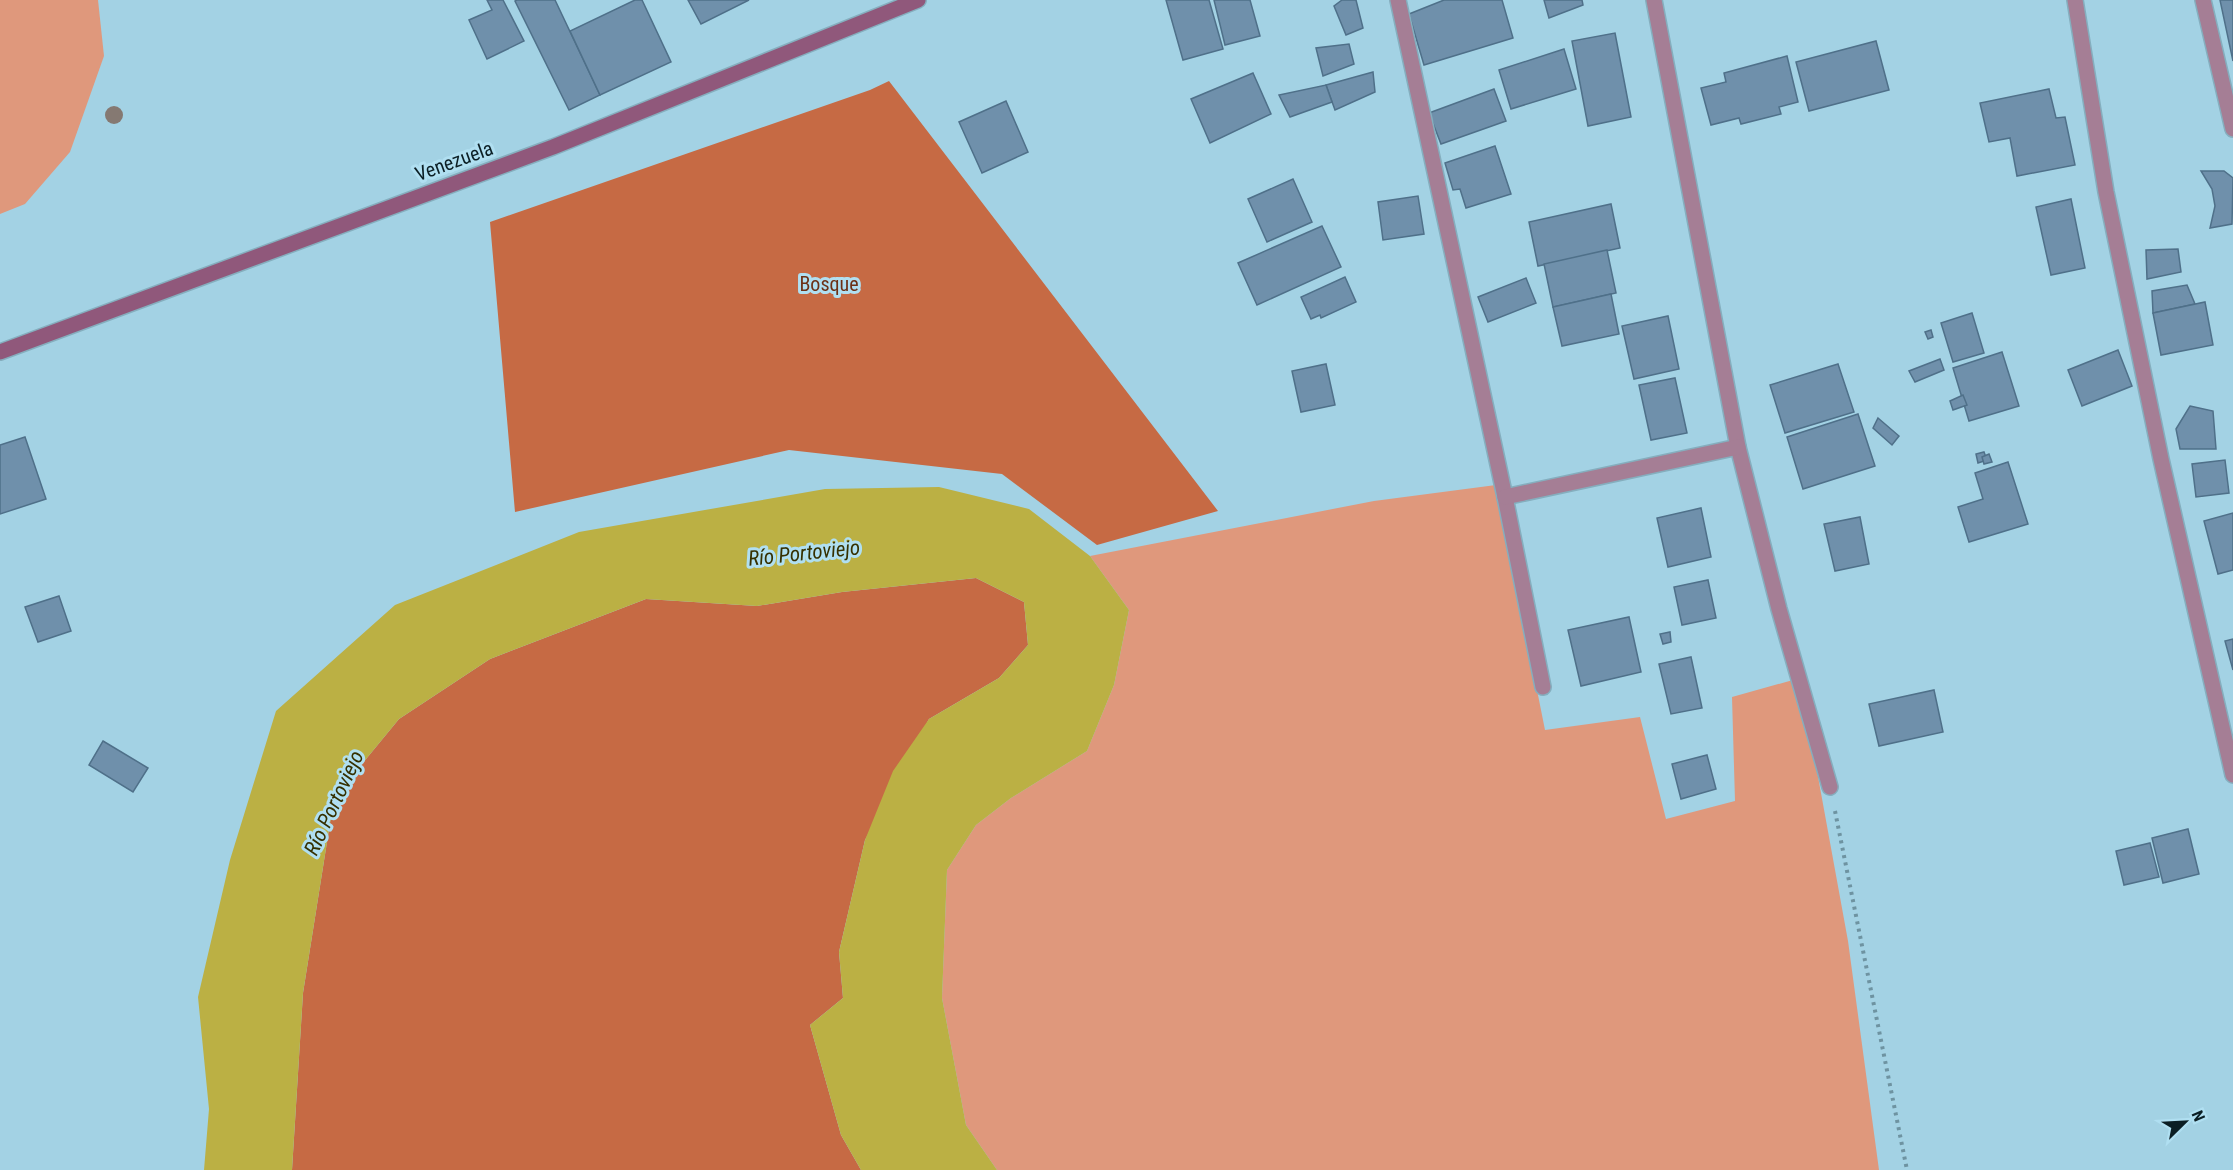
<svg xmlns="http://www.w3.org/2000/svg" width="2233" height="1170" viewBox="0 0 2233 1170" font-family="'Roboto Condensed',sans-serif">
  <rect width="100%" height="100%" fill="#a3d2e4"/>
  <g fill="#df987c">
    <path d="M0,0H98L104,56L70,152L25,204L0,214Z"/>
    <path d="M1496,485L1545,730L1640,717L1666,819L1735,801L1732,697L1800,678L1848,941L1879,1170H997L966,1125L942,998L947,870L976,825L1011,798L1087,751L1114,685L1129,610L1090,556L1374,501Z"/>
  </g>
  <g fill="#c66a44">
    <path d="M889,81L1218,511L1097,545L1002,474L789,450L515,512L490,222L870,90Z"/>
    <path d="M976,578L1024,602L1028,645L999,678L929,719L865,840L839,952L843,998L810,1025L841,1135L861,1170H292L303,993L334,798L399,719L490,659L646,599L757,606L842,592Z"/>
  </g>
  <path fill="#bbb044" d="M939,487L1029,509L1090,556L1129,610L1114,685L1087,751L1011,798L976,825L947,870L942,998L966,1125L997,1170H861L841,1135L810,1025L843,998L839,952L865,840L893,771L929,719L999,678L1028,645L1024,602L976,578L842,592L757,606L646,599L490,659L399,719L334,798L303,993L292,1170H204L209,1109L198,997L230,860L276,711L395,605L579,532L825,489Z"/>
  <g fill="#6f90ab" stroke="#4f7089" stroke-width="1.5">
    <path d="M487,0H503L524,41L487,59L469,20L492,10Z"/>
    <path d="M517,0H555L600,95L569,110L515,1Z"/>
    <path d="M635,0H642L671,62L600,95L570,31Z"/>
    <path d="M688,0H749L701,24Z"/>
    <path d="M1166,0H1209L1223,49L1183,60Z"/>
    <path d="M1214,0H1250L1260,36L1225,45Z"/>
    <path d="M1342,0H1356L1363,28L1346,35L1334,6Z"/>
    <path d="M1444,0H1502L1513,38L1424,65L1409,14Z"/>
    <path d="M1544,0H1582L1583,5L1549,18Z"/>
    <path d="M2220,0H2233V61Z"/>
    <path d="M1615,33L1631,117L1588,126L1572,41Z"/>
    <path d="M1876,41L1889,90L1809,111L1796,62Z"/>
    <path d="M1349,44L1354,64L1323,76L1316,48Z"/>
    <path d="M1564,49L1576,89L1511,109L1499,70Z"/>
    <path d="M1787,56L1798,102L1779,107L1781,114L1741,124L1739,118L1711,125L1701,88L1726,82L1724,73Z"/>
    <path d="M1373,72L1375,92L1335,110L1326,85Z"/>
    <path d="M1253,73L1271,114L1210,143L1191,99Z"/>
    <path d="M1326,85L1332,102L1290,117L1279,95Z"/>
    <path d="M1494,89L1506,121L1441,144L1429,113Z"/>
    <path d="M2049,89L2056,118L2065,117L2075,165L2017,176L2010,138L1989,142L1980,103Z"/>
    <path d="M1006,101L1028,152L982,173L959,122Z"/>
    <path d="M1495,146L1511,194L1466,208L1460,189L1453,190L1445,163Z"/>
    <path d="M2201,171H2224L2233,178L2232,224L2210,228L2215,206L2212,189Z"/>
    <path d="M1293,179L1312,222L1267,242L1248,199Z"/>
    <path d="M1418,196L1424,234L1383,240L1378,202Z"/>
    <path d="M2071,199L2085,268L2051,275L2036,207Z"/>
    <path d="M1611,204L1620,248L1538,266L1529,222Z"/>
    <path d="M1322,226L1341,267L1257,305L1238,263Z"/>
    <path d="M2178,249L2181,272L2147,279L2146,250Z"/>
    <path d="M1607,250L1616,293L1553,307L1544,264Z"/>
    <path d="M1345,277L1356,302L1321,318L1320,315L1311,319L1301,297Z"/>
    <path d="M1526,278L1536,303L1488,322L1478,297Z"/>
    <path d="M2187,285L2195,304L2153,313L2152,291Z"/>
    <path d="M1611,294L1619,334L1562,346L1553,307Z"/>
    <path d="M2205,302L2213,345L2161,355L2153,313Z"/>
    <path d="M1972,313L1984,353L1953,362L1941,323Z"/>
    <path d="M1668,316L1679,369L1634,379L1622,326Z"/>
    <path d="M1931,330L1933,337L1928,339L1925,332Z"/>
    <path d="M2118,350L2132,386L2082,406L2068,370Z"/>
    <path d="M2002,352L2019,406L1969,421L1953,368Z"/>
    <path d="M1940,359L1944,370L1915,382L1909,371Z"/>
    <path d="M1326,364L1335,405L1301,412L1292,371Z"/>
    <path d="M1838,364L1854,412L1785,433L1770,385Z"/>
    <path d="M1675,378L1687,433L1651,440L1639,385Z"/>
    <path d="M1963,395L1967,405L1953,410L1950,401Z"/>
    <path d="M2190,406L2213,411L2216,449H2180L2176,429Z"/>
    <path d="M1858,414L1875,466L1803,489L1787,437Z"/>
    <path d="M1878,418L1899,436L1892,445L1873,428Z"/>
    <path d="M25,437L46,499L0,514V445Z"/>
    <path d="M1984,452L1987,460L1978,463L1976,454Z"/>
    <path d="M1989,454L1992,462L1984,464L1982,457Z"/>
    <path d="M2225,460L2229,493L2196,497L2192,464Z"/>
    <path d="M2008,462L2028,524L1969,542L1958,507L1983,499L1975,473Z"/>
    <path d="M1701,508L1711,557L1668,567L1657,518Z"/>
    <path d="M2233,513V570L2218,574L2204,521Z"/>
    <path d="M1860,517L1869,564L1835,571L1824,524Z"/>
    <path d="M1708,580L1716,618L1682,625L1674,587Z"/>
    <path d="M59,596L71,631L38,642L25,607Z"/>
    <path d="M1629,617L1641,672L1581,686L1568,630Z"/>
    <path d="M1670,632L1671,642L1663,644L1660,634Z"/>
    <path d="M2233,639V670L2225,641Z"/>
    <path d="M1691,657L1702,708L1671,714L1659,664Z"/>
    <path d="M1934,690L1943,732L1879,746L1869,704Z"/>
    <path d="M103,741L148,768L133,792L89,765Z"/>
    <path d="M1707,755L1716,789L1681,799L1672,764Z"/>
    <path d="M2188,829L2199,874L2163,883L2152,838Z"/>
    <path d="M2150,843L2159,877L2124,885L2116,851Z"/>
  </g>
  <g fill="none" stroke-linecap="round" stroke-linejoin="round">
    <g stroke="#85aebe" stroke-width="18">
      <g id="street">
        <path d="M1398,0L1505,497L1543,687"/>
        <path d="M1654,0L1738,447L1779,609L1830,787"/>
        <path d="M2075,0L2106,192L2161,459L2233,775"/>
        <path d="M2203,0L2233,129"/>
        <path d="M1505,497L1738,447"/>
      </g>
    </g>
    <g stroke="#85aebe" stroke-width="18">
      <path id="secondary" d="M0,352L553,147L918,0"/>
    </g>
    <path stroke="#6e93a1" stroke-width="4" stroke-dasharray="3 4.5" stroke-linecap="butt" d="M1835,811L1907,1170"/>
    <use href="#street" stroke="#a57e95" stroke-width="15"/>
    <use href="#secondary" stroke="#90587b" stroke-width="15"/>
  </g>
  <circle fill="#857972" cx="114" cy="115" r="9"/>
  <g text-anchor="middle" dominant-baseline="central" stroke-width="6" stroke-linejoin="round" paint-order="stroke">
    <g font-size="20" fill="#0b1e24" stroke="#b0dff1">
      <text transform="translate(454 161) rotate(-20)">Venezuela</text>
    </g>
    <g font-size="20" fill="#6c3015" stroke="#b0dff1">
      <text x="829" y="284">Bosque</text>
    </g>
    <g font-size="21" font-style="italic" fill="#353001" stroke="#b0dff1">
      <text transform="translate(804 553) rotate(-6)">Río Portoviejo</text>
      <text transform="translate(334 803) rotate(-65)">Río Portoviejo</text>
    </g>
  </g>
  <g transform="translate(2185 1122) rotate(66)" stroke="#b0dff1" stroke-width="4.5" paint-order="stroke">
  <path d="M0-4.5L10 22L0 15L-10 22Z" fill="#0b1e24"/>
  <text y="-9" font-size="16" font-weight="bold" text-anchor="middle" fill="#0b1e24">N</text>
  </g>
</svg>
